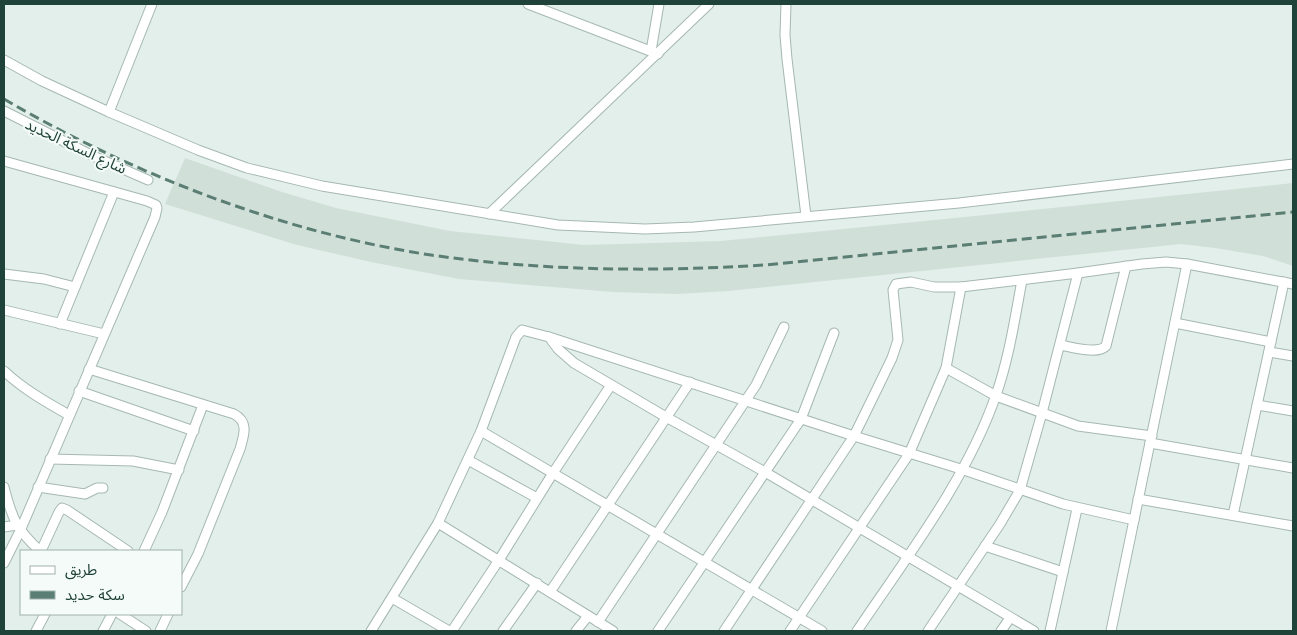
<svg xmlns="http://www.w3.org/2000/svg" width="1297" height="635" viewBox="0 0 1297 635" font-family="Montserrat,'Noto Sans Arabic',sans-serif">
  <rect width="100%" height="100%" fill="#e3efea"/>
  <path fill="#d1dfd9" d="M185,158L282,192L336,208L450,231L584,245L721,241L965,217L1293,183V266L1263,256L1215,248L1181,244L728,291L676,294L613,292L459,279L371,262L297,245L165,204Z"/>
  <g fill="none" stroke-linecap="round" stroke-linejoin="round">
    <g stroke="#a5b8b1" stroke-width="11">
      <g id="minor">
        <path d="M528,4L658,54"/>
        <path d="M786,4L785,35L787,59L806,216"/>
        <path d="M651,51L659,4"/>
        <path d="M4,60L42,81L109,112L198,150L247,168L322,186L558,225L645,229L694,227L959,203L1293,164"/>
        <path d="M4,111L91,155L148,180"/>
        <path d="M109,112L152,4"/>
        <path d="M4,161L147,201L156,205L157,208L155,217L20,531L4,563"/>
        <path d="M489,214L709,4"/>
        <path d="M4,274L44,279L75,287"/>
        <path d="M4,310L104,334"/>
        <path d="M1175,323L1271,342"/>
        <path d="M60,324L114,192"/>
        <path d="M549,337L558,349L574,363L666,417L765,472L1034,631"/>
        <path d="M1060,345C1072,347 1098,355 1106,346L1126,266"/>
        <path d="M1269,352L1293,356"/>
        <path d="M946,368L996,396L1078,426L1152,436"/>
        <path d="M89,369L234,414C249,422 244,435 240,449L198,554L181,587"/>
        <path d="M4,371C23,389 46,402 69,415"/>
        <path d="M79,391L194,431"/>
        <path d="M1257,405L1293,411"/>
        <path d="M481,431L822,631"/>
        <path d="M1150,443L1293,468"/>
        <path d="M50,459L133,461L179,470"/>
        <path d="M468,460L537,498"/>
        <path d="M4,487C12,518 16,529 40,551"/>
        <path d="M38,487L85,494L97,488H103"/>
        <path d="M1138,499L1293,526"/>
        <path d="M1233,515L1284,282"/>
        <path d="M438,523L613,631"/>
        <path d="M4,527L17,525"/>
        <path d="M985,546L1063,572"/>
        <path d="M41,551L59,512L62,508L67,510L128,551"/>
        <path d="M144,551L162,512L203,405"/>
        <path d="M550,592L690,382"/>
        <path d="M392,598L449,631"/>
        <path d="M120,614L146,631"/>
        <path d="M598,622L756,385L784,327"/>
        <path d="M36,631L45,614"/>
        <path d="M103,631L112,614"/>
        <path d="M160,631L168,614"/>
        <path d="M371,631L438,523L481,431L516,337L522,330L549,337L854,436L964,470L1063,504L1134,520"/>
        <path d="M452,631L499,560L553,473L611,385"/>
        <path d="M503,631L537,583"/>
        <path d="M576,631L588,616"/>
        <path d="M658,631L801,419L834,333"/>
        <path d="M724,631L854,436L878,387L892,358L898,340L893,290L896,284L911,282L934,287H961L1078,273L1142,264L1166,262L1187,264L1293,284"/>
        <path d="M790,631L909,454L946,368L961,287"/>
        <path d="M857,631C906,558 967,479 996,395C1009,358 1015,318 1022,280"/>
        <path d="M928,631L1000,524L1020,490L1042,413L1078,273"/>
        <path d="M1001,631L1010,618"/>
        <path d="M1050,631L1077,509"/>
        <path d="M1111,631L1187,264"/>
      </g>
    </g>
    <use href="#minor" stroke="#fff" stroke-width="9"/>
    <path stroke="#5b7e74" stroke-width="3" stroke-dasharray="10 5" stroke-linecap="butt" d="M4,99C132,174 284,233 431,255C542,271 653,272 765,265L1293,212"/>
  </g>
  <g text-anchor="middle" dominant-baseline="central" stroke-width="4" stroke-linejoin="round" paint-order="stroke">
    <g font-size="15" fill="#204339" stroke="#f5fbf8">
      <text transform="translate(76 146) rotate(25)">شارع السكة الحديد</text>
    </g>
  </g>
  <rect width="1297" height="635" fill="none" stroke="#204339" stroke-width="10"/>
  <rect x="20" y="550" width="162" height="65" fill="#f5fbf8" stroke="#a0b1ac"/>
  <rect x="30" y="566" width="25" height="8" fill="#ffffff" stroke="#a0b1ac"/>
  <text x="65" y="575" font-size="15" fill="#204339">طريق</text>
  <rect x="30" y="591" width="25" height="8" fill="#5b7e74" stroke="#a0b1ac"/>
  <text x="65" y="600" font-size="15" fill="#204339">سكة حديد</text>
</svg>
